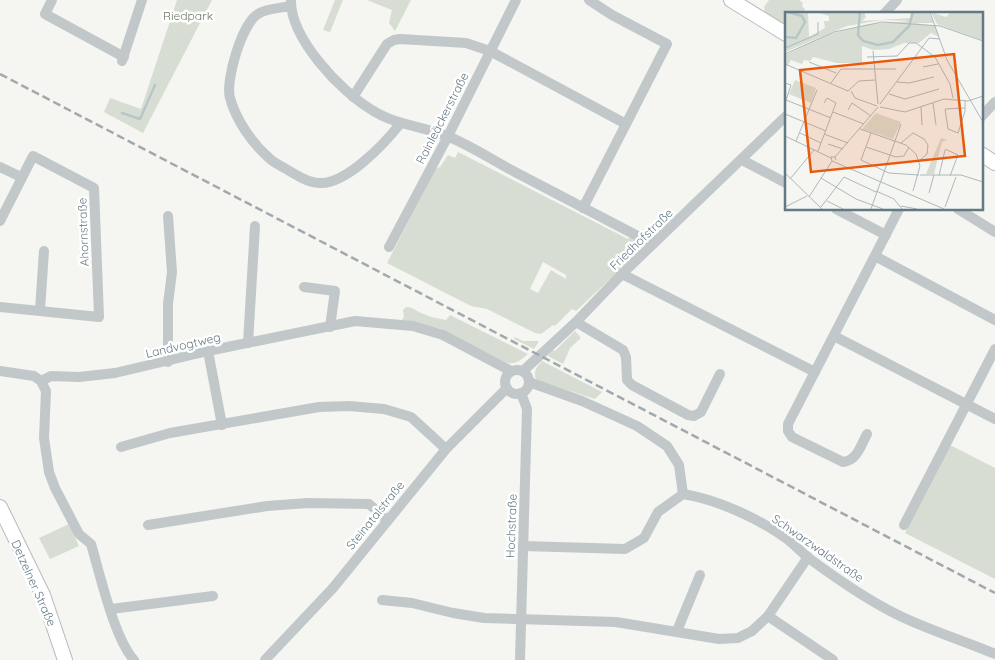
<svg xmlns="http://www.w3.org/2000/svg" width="995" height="660" viewBox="0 0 995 660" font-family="Quicksand,sans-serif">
  <rect width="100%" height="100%" fill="#f5f5f1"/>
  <g fill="#d7ddd2" fill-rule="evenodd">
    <path d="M177,0H212L143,133L104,112L110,98L141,109Z"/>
    <path d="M335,0H343L330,32L323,30Z"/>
    <path d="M367,0H411L395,31L389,23L392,10Z"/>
    <path d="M769,0H799L803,3L802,6L805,9L801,14H786V25L765,12L764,7Z"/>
    <path d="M458,152L628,239L631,235L638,243L639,252L576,311L572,309L555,326L553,325L541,334L535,333L487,309L471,306L387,263L436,168L440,167L448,155L455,158ZM543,262L566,275V279L551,270L538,293L530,289Z"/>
    <path d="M406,307C413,307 416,311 421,313C429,317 437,318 446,320L450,315L528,354C520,360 516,366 505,362L441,329L402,320L404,317L403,310Z"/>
    <path d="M575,331L581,338L570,348L563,364L548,356L552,350L555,351Z"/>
    <path d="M515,337L523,341H538V343L534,349L514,339Z"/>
    <path d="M542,361L602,392L595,399L539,381L536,379C533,371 537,367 542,361Z"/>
    <path d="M950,445L995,468V579L905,533Z"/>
    <path d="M69,524L79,546L50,559L39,538Z"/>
  </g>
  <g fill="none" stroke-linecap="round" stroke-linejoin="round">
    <path stroke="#b7c7c9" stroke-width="2.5" d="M122,113L140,119L155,85"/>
    <g stroke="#b4bbbe" stroke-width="16">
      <g id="secondary">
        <path d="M731,0L786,34"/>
        <path d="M981,154L995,163"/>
        <path d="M0,507L43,595L65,660"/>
      </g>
    </g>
    <g stroke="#c2c7ca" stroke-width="10">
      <path d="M52,0L45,14L124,57"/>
      <path d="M291,0C290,38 341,92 372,110C395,125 422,126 447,136C468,144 494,161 515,172C561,196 607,220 653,244"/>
      <path d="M291,6C281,8 267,8 258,14C242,23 225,81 230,98C236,120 252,143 269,158C275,164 284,167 291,172C300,177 309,183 319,183C346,185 385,143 400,124"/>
      <path d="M884,14L897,0"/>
      <path d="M122,61L142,0"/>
      <path d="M353,97L387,44L394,40L400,39L466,43L490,51L626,124"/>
      <path d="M981,117L995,102"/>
      <path d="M742,160L786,183"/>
      <path d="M0,167L21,177"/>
      <path d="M583,208L667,44L612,15L589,0"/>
      <path d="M836,209L886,235"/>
      <path d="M958,209L995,232"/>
      <path d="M168,216L172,272L168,304V362"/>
      <path d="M0,221L33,156L94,188L99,317L0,307"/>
      <path d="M389,247L448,136L516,0"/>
      <path d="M875,256L995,320"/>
      <path d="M622,274L815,372"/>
      <path d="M304,287L335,291L330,327"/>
      <path d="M40,310L44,251"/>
      <path d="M576,322L623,350L626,357L627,380L632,385L688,415L694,416L701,412L720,374"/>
      <path d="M834,336L995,419"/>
      <path d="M248,343L255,226"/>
      <path d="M208,351L222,425"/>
      <circle cx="517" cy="382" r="12"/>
      <path d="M0,371L34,376L41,381L46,391L44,438L49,472L55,488L79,534L91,544C100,574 114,638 134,660"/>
      <path d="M523,371L576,322L622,274L786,116"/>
      <path d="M41,381L51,376L79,377L115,373L208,351L355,321L413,326L443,335L511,371"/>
      <path d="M529,382L582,401L637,426L667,446L679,465L683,494"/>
      <path d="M867,434C861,445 857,461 843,462L792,437L788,431V424L899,209"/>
      <path d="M121,447L170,433L319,407L349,406L384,409L411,417L446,449"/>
      <path d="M148,525L267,506L308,503L369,504L387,520"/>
      <path d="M904,525L995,349"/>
      <path d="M523,546L625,549L644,538L658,512L683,494C716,499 760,519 787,539C795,545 802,553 810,559C837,579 866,599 896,614C928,630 962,640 995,654"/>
      <path d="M382,600L412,603L453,613L484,618L616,622L719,639L738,638L752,631L768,616L808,557"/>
      <path d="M111,609L213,596"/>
      <path d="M768,616L833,660"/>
      <path d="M677,631L700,575"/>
      <path d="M265,660L333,588L446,449L507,388"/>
      <path d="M520,660L527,409L521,393"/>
    </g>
    <use href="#secondary" stroke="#fff" stroke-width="14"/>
    <path stroke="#a0a9ad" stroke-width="2.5" stroke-dasharray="8 4" stroke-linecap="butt" d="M0,74L995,593"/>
  </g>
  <g text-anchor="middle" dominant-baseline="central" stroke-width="5" stroke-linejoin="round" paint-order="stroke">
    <g font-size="12" fill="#6a7b61" stroke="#fff">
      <text x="188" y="15">Riedpark</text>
    </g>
    <g font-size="12" fill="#627a85" stroke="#fff">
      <text transform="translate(442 118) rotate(-63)">Rainleäckerstraße</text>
      <text transform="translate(83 232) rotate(-92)">Ahornstraße</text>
      <text transform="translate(641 239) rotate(-44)">Friedhofstraße</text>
      <text transform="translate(183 345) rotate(-13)">Landvogtweg</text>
      <text transform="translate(375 515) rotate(-51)">Steinatalstraße</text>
      <text transform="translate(511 526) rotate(-88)">Hochstraße</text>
      <text transform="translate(818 548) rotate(35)">Schwarzwaldstraße</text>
      <text transform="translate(34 583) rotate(66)">Detzelner Straße</text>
    </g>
  </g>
  <g transform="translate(785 12)">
    <rect width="198" height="198" fill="#f5f5f1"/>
    <path d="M0,0H23L24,25L40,16L39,9H44V4L31,0H79L81,5L77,9L126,6L125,0H144L149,11H131L150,14L154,25L146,21L134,31H119L104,37L88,38L77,34V51H52L28,45L25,49L19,48L17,52L6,48L3,53L0,52V43L41,23L84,12L125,9L97,8L62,14L0,40ZM146,0L161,5L166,0H197V28L152,12ZM10,68L31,76L26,91L4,82ZM91,101L116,110L108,127L77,117ZM156,126L162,128L157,130L149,162H141Z" fill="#d7ddd2"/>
    <path fill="none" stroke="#b7c7c9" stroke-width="2.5" d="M75,0L73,23L78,29L93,33L108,30L124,14L128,0M0,25L11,26L20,10L17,4L3,0"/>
    <path fill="none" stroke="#adb9bc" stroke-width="1" d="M145,0L162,48L198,110M0,36L33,22V10M88,39L93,92M0,42L49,20L97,10L155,14L198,29M82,45L112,44L124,31H131L150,45L165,72L168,86M24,50L51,61M0,52L63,79L74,69L90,68M138,55L153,52M112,70L124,71L149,65M0,71L6,73L0,91M46,71L56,57H111M66,79L70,86L92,94M104,82L120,87L154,77M1,88L46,106M180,88V99L173,121L163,117L160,97L180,96M148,91L151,113M95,92L144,26L155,27M95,95L120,100L159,87L183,89L198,84M136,95L137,113M63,98L67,91L86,104M48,100L79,112M0,102L41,119M75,117L121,133L131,142L135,154L128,179M15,121L36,131M86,121L76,148L104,161L134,163M39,122L63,131M0,124L46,146M11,129L32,78M116,131L128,121L139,127L143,133L142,142L135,148M43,132L58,137M81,135L111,145L119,144L124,135M160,137L173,143L165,164M33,139L51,91L42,86L39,91M50,145L93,95M51,148L50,145H46L47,149L159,197M0,161L37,197M135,163H176M176,163L198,170M154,164L160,138M36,166L71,187L98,197M5,167L29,138M91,179L109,187L117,197M144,181L149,163M24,185L47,149M42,189L58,197M116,194L132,197M0,195L22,184M36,195L59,165L91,180M160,195L171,165M86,197L116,112"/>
    <path fill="#e8590c" fill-opacity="0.15" stroke="#e8590c" stroke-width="2.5" d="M169,42L180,144L26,160L15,58Z"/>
    <rect width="198" height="198" fill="none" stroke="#627a85" stroke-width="2.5"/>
  </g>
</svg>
